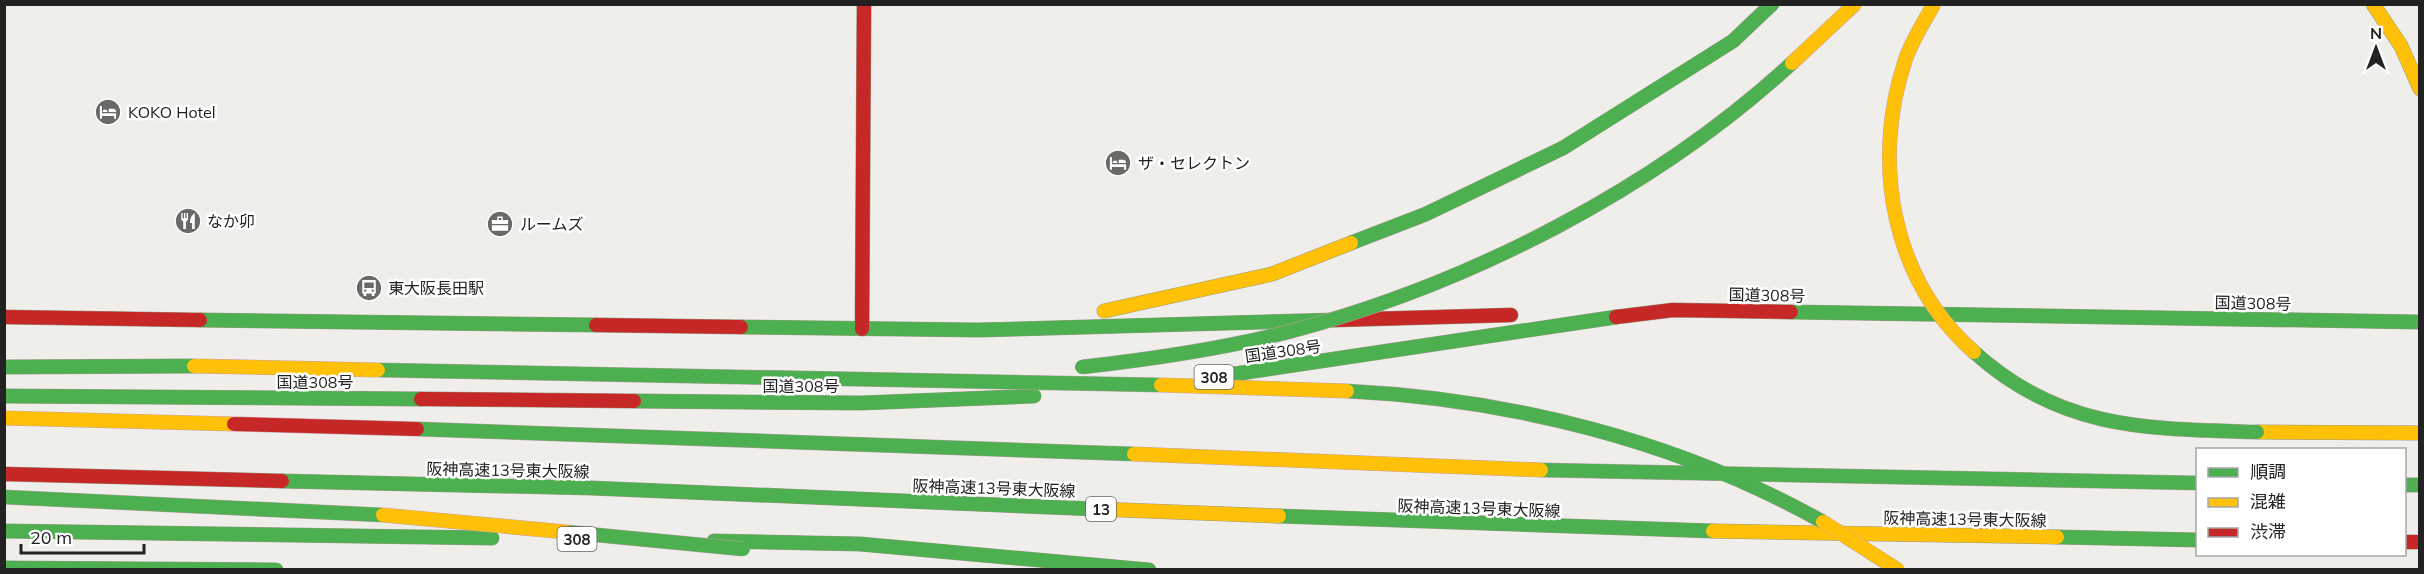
<svg xmlns="http://www.w3.org/2000/svg" width="2424" height="574" viewBox="0 0 2424 574" font-family="Mulish,'Noto Sans JP',sans-serif">
  <rect width="100%" height="100%" fill="#f0eeeb"/>
  <g fill="none" stroke-linecap="round" stroke-linejoin="round">
    <g stroke="#999a82" stroke-width="15">
      <g id="fast">
        <path d="M1351,243L1426,214L1563,148L1733,41L1772,4"/>
        <path d="M1791,312L2420,322"/>
        <path d="M200,320L596,325"/>
        <path d="M741,327L978,330L1335,320"/>
        <path d="M4,367L194,366"/>
        <path d="M1214,377L1616,317"/>
        <path d="M4,396L421,399"/>
        <path d="M634,401L861,403L1034,396"/>
        <path d="M282,481L591,488L1096,509"/>
        <path d="M2404,485H2420"/>
        <path d="M1279,516L1713,531"/>
        <path d="M4,531L492,538"/>
        <path d="M2057,537L2198,540"/>
        <path d="M714,541L860,544L1149,570"/>
        <path d="M4,568L276,570"/>
      </g>
    </g>
    <g stroke="#999a82" stroke-width="15">
      <g id="slow">
        <path d="M2373,4L2401,46L2420,89"/>
        <path d="M1104,311L1272,274L1351,243"/>
        <path d="M2257,432L2420,433"/>
        <path d="M1096,509L1279,516"/>
        <path d="M1713,531L2057,537"/>
      </g>
    </g>
    <g stroke="#999a82" stroke-width="15">
      <g id="jam">
        <path d="M4,317L200,320"/>
        <path d="M1616,317L1673,310L1791,312"/>
        <path d="M1335,320L1511,315"/>
        <path d="M596,325L741,327"/>
        <path d="M862,329L864,4"/>
        <path d="M421,399L634,401"/>
        <path d="M4,474L282,481"/>
        <path d="M2404,542H2420"/>
      </g>
    </g>
    <use href="#fast" stroke="#4caf50" stroke-width="14"/>
    <use href="#slow" stroke="#ffc107" stroke-width="14"/>
    <use href="#jam" stroke="#c62828" stroke-width="14"/>
    <g stroke="#c5a2ac" stroke-width="15" stroke-linecap="butt">
      <g id="fast-bridge">
        <path d="M1974,352C2060,430 2147,429 2257,432"/>
        <path d="M1082,367C1153,359 1223,349 1292,331C1471,283 1655,189 1792,63"/>
        <path d="M378,370L1161,385"/>
        <path d="M1347,391C1511,399 1679,441 1823,522"/>
        <path d="M417,429L1134,454"/>
        <path d="M1541,470L2198,483"/>
        <path d="M4,497L383,515"/>
        <path d="M566,532L743,549"/>
      </g>
    </g>
    <g stroke="#c5a2ac" stroke-width="15" stroke-linecap="butt">
      <g id="slow-bridge">
        <path d="M1934,4C1924,22 1911,42 1905,61C1871,163 1892,280 1974,352"/>
        <path d="M1792,63L1855,4"/>
        <path d="M194,366L378,370"/>
        <path d="M1161,385L1347,391"/>
        <path d="M4,418L234,424"/>
        <path d="M1134,454L1541,470"/>
        <path d="M383,515L566,532"/>
        <path d="M1823,522L1898,570"/>
      </g>
    </g>
    <g stroke="#c5a2ac" stroke-width="15" stroke-linecap="butt">
      <path id="jam-bridge" d="M234,424L417,429"/>
    </g>
    <use href="#fast-bridge" stroke="#4caf50" stroke-width="14"/>
    <use href="#slow-bridge" stroke="#ffc107" stroke-width="14"/>
    <use href="#jam-bridge" stroke="#c62828" stroke-width="14"/>
  </g>
  <defs>
    <g id="hotel-disc" transform="scale(1.35)"><circle r="9.5" fill="#6a6968" stroke="#fff"/><path d="M-6-4.5h1.5V1H6V5H4.5V3h-9V5H-6ZM-4 0a1.8 1.8 0 1 1 3.6 0ZM.5 0V-2.5h3Q6-2.5 6 0Z" fill="#fff"/></g>
    <g id="restaurant-disc" transform="scale(1.35)"><circle r="9.5" fill="#6a6968" stroke="#fff"/><path d="M-5-6h1v4h1v-4h1v4h1v-4h1v5L-1.5 .5V6h-2V.5L-5-1ZM5-6V6H3V1.5H1.5Q1.5-4 5-6Z" fill="#fff"/></g>
    <g id="office-disc" transform="scale(1.35)"><circle r="9.5" fill="#6a6968" stroke="#fff"/><path d="M-6-3h4V-5.5h4V-3h4V5H-6ZM-1-4.5V-3h2v-1.5ZM-6 0V1H6V0Z" fill="#fff"/></g>
    <g id="bus-disc" transform="scale(1.35)"><circle r="9.5" fill="#6a6968" stroke="#fff"/><path d="M-5-6H5V4H4V6H2V4H-2V6H-4V4H-5ZM-3.5-4V0h7V-4ZM-3.5 1.2v1.5H-2V1.2ZM2 1.2v1.5H3.5V1.2Z" fill="#fff"/></g>
  </defs>
  <g fill-rule="evenodd">
    <use href="#hotel-disc" x="108" y="112"/>
    <use href="#hotel-disc" x="1118" y="163"/>
    <use href="#restaurant-disc" x="188" y="221"/>
    <use href="#office-disc" x="500" y="224"/>
    <use href="#bus-disc" x="369" y="288"/>
  </g>
  <g text-anchor="middle" dominant-baseline="central" stroke-width="5" stroke-linejoin="round" paint-order="stroke">
    <g fill="#fff" stroke="#646464" stroke-width="1.5">
      <rect x="1194.5" y="365" width="39" height="24" rx="4.5"/>
      <rect x="1086" y="497" width="30" height="24" rx="4.5"/>
      <rect x="557.5" y="527" width="39" height="24" rx="4.5"/>
    </g>
    <g font-size="15" font-weight="bold" fill="#222">
      <text x="1214" y="377">308</text>
      <text x="1101" y="509">13</text>
      <text x="577" y="539">308</text>
    </g>
    <g font-size="16" fill="#222" stroke="#fff" text-anchor="start">
      <text x="128" y="112">KOKO Hotel</text>
      <text x="1138" y="163">ザ・セレクトン</text>
      <text x="207" y="221">なか卯</text>
      <text x="520" y="224">ルームズ</text>
      <text x="388" y="288">東大阪長田駅</text>
    </g>
    <g font-size="16" fill="#222" stroke="#fff">
      <text transform="translate(1767 295) rotate(1)">国道308号</text>
      <text transform="translate(2253 303) rotate(1)">国道308号</text>
      <text transform="translate(1283 351) rotate(-8)">国道308号</text>
      <text x="315" y="382">国道308号</text>
      <text x="801" y="386">国道308号</text>
      <text transform="translate(508 470) rotate(1)">阪神高速13号東大阪線</text>
      <text transform="translate(994 488) rotate(2)">阪神高速13号東大阪線</text>
      <text transform="translate(1479 508) rotate(2)">阪神高速13号東大阪線</text>
      <text transform="translate(1965 519) rotate(1)">阪神高速13号東大阪線</text>
    </g>
  </g>
  <rect width="2424" height="574" fill="none" stroke="#222222" stroke-width="12"/>
  <rect x="2196" y="448" width="210" height="108" fill="#ffffff" stroke="#a7a7a7" stroke-width="1.5"/>
  <rect x="2208" y="468" width="30" height="9" fill="#4caf50" stroke="#a7a7a7" stroke-width="1.5"/>
  <text x="2250" y="478" font-size="18" fill="#222222">順調</text>
  <rect x="2208" y="498" width="30" height="9" fill="#ffc107" stroke="#a7a7a7" stroke-width="1.5"/>
  <text x="2250" y="508" font-size="18" fill="#222222">混雑</text>
  <rect x="2208" y="528" width="30" height="9" fill="#c62828" stroke="#a7a7a7" stroke-width="1.5"/>
  <text x="2250" y="538" font-size="18" fill="#222222">渋滞</text>
  <g transform="translate(2376 48)" stroke="#ffffff" stroke-width="4.5" paint-order="stroke">
  <path d="M0-4.5L10 22L0 15L-10 22Z" fill="#222222"/>
  <text y="-9" font-size="16" font-weight="bold" text-anchor="middle" fill="#222222">N</text>
  </g>
  <path d="M21 544v9h123v-9" fill="none" stroke="#222222" stroke-width="3"/>
  <text x="30" y="544" font-size="18" fill="#222222" stroke="#ffffff" stroke-width="4.5" paint-order="stroke">20 m</text>
</svg>
